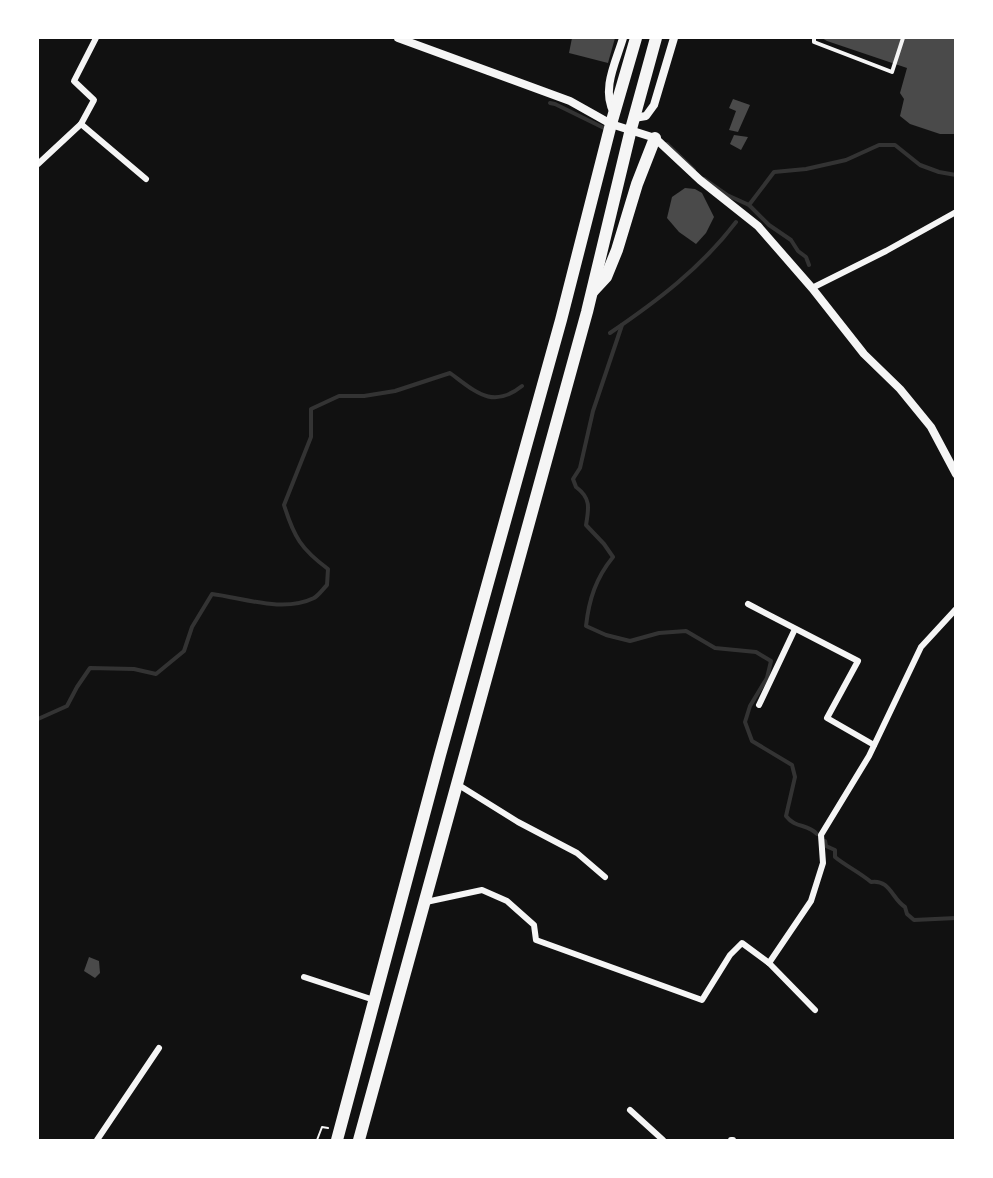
<svg xmlns="http://www.w3.org/2000/svg" width="993" height="1178" viewBox="0 0 993 1178" font-family="Cabin,sans-serif">
  <rect width="100%" height="100%" fill="#111"/>
  <g fill="none" stroke-linecap="round" stroke-linejoin="round">
    <g stroke="#333" stroke-width="4">
      <path d="M550,103L555,104L606,129"/>
      <path d="M667,144L694,170"/>
      <path d="M704,179L727,195L749,205L769,225L791,240L798,251L806,257L809,265"/>
      <path d="M749,205L774,172L806,169L846,160L879,145H895L920,165L939,172L956,175"/>
      <path d="M622,325L593,411L580,468L573,479L576,487C591,498 589,508 586,525L604,544L613,557C596,578 589,599 586,626L606,635L630,641L659,633L686,631L715,648L756,652L771,661L767,678L750,706L745,722L752,741L792,765L795,777L786,816C796,829 807,823 817,834"/>
      <path d="M610,333C657,301 701,268 736,222"/>
      <path d="M38,719L67,706L77,687L90,668L134,669L156,674L184,651L192,627L212,594C244,598 283,613 314,598C319,595 323,589 327,585L328,569C301,549 294,537 284,505L311,437V409L339,396H364L395,391L450,373C475,391 492,410 522,386"/>
      <path d="M825,841L826,846L835,850V857C846,866 859,872 871,882C890,879 892,899 905,907L907,914L914,920L956,918"/>
    </g>
  </g>
  <g fill="#4a4a4a">
    <path d="M572,38H615L608,63L569,53Z"/>
    <path d="M822,38H956V134H940L910,124L900,116L904,99L900,93L907,68L827,41Z"/>
    <path d="M733,99L750,105L738,132L729,130L736,111L729,108Z"/>
    <path d="M734,135L748,137L741,150L730,144Z"/>
    <path d="M685,188L695,189L702,193L714,217L706,233L696,244L679,232L667,218L672,197Z"/>
    <path d="M89,957L99,961L100,973L95,978L84,971Z"/>
  </g>
  <g fill="none" stroke-linecap="round" stroke-linejoin="round">
    <path stroke="#f5f5f5" stroke-width="2" d="M317,1140L322,1127L328,1128"/>
    <path stroke="#f5f5f5" stroke-width="4" d="M814,38V42L892,72L903,38"/>
    <g stroke="#f5f5f5" stroke-width="6">
      <path d="M81,124L146,179"/>
      <path d="M38,164L81,124L94,100L74,81L96,38"/>
      <path d="M812,288L886,251L956,212"/>
      <path d="M748,604L858,661L827,718L874,745"/>
      <path d="M759,705L795,629"/>
      <path d="M457,784L518,822L577,853L605,877"/>
      <path d="M426,902L482,890L507,901L534,925L536,940L702,1000L730,955L742,943L769,963L815,1010"/>
      <path d="M769,963L811,901L823,863L821,835L869,756L921,647L956,609"/>
      <path d="M304,977L374,1000"/>
      <path d="M630,1110L663,1140"/>
      <path d="M97,1140L159,1048"/>
      <path d="M731,1140H733"/>
    </g>
    <g stroke="#f5f5f5" stroke-width="8">
      <path d="M398,38L570,101L611,124L655,138L700,180L758,226L812,288L864,354L900,389L931,427L956,474"/>
      <path d="M614,113C601,89 616,62 623,38"/>
      <path d="M634,118L646,116L654,105L674,38"/>
    </g>
    <g stroke="#f5f5f5" stroke-width="12">
      <path d="M593,291L606,277L617,250L637,184L655,138"/>
      <path d="M337,1140L440,755L561,320L611,124L636,38"/>
      <path d="M359,1140L587,312L631,129L656,38"/>
    </g>
  </g>
  <rect width="993" height="1178" fill="none" stroke="#ffffff" stroke-width="78"/>
</svg>
